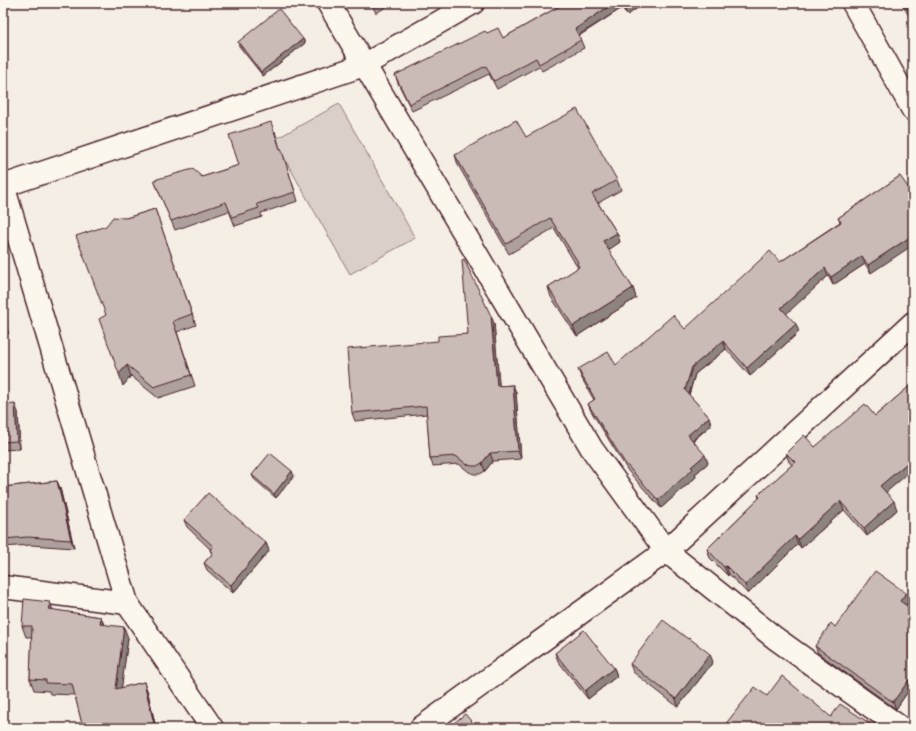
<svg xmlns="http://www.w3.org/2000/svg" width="916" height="731" viewBox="0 0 916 731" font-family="Caveat,sans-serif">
  <rect width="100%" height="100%" fill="#f4eee4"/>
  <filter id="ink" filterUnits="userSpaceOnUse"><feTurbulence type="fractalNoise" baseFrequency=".025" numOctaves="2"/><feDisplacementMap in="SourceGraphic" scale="8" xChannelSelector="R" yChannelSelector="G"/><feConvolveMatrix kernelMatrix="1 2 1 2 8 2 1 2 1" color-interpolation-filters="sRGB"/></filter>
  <g filter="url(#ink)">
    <path fill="#dbd0c9" stroke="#92787a" d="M339,104L415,238L350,274L274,140Z"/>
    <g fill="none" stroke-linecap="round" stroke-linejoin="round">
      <g stroke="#4a1f2b" stroke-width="25">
        <g id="minor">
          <path d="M328,3L592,449L666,551L775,638L901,728"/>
          <path d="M853,3L913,110"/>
          <path d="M3,185L127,603L212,728"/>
          <path d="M3,186L364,65L473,3"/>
          <path d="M3,587L127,603"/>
          <path d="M421,728L666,551L913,323"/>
        </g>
      </g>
      <use href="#minor" stroke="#fbf7ec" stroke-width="22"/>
    </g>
    <g fill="#aea19d" stroke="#4a1f2b">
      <path d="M371,3H393L376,13Z"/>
      <path d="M565,3H645L627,15L622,8L579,36L584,48L542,71L539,66L497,89L489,74L412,111L398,83L395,75L487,33L503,38Z"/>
      <path d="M901,3H913V22Z"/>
      <path d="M303,39L305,43L263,76L239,46L238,42Z"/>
      <path d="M275,131L280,149L284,157L298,201L261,213L262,217L235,226L229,211L175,230L154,180L202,177L239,165Z"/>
      <path d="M526,137L617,180L621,190L598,203L617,233L620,242L608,250L633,288L636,298L577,336L551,297L548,287L578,268L554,228L509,254L458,165L455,155Z"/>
      <path d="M900,176L871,273L865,264L833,285L828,276L786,313L799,332L750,376L726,349L695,374L689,395L709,417L711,425L693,441L708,463L695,474L696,477L661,508L628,471L591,411L588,404L594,400L581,377L578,369L616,365L685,329L780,262L840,222L838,218Z"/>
      <path d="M155,209L196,325L177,332L195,386L158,398L131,376L123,386L106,315L126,218Z"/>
      <path d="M3,298L5,303L8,334L3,335Z"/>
      <path d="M494,323L499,386L513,385L516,393L521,459L493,461L485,471L480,474H474L469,472L459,464L433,466L430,458L427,414L355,421L352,413L438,341L468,334Z"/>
      <path d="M913,383V469L886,492L897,510L867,536L844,510L801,548L798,544L748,594L729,574L728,576L710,558L707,549L759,498L758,495L792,465L789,462L786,453L815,447L875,416Z"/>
      <path d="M3,405L18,412L20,449L3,450Z"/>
      <path d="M252,475L294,476L276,498L254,479Z"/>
      <path d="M57,481L60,488L74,548L31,545L3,547V487Z"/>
      <path d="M184,520L266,543L269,551L233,593L207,570L204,563L212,554L210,550V549L187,527Z"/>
      <path d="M909,601L906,605L913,610V688L911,687L896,709L818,653L815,646L835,627Z"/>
      <path d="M50,602L52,610L101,617L104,625L128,638L121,688L144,682L148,693L156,728H83L75,695L50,694L49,691L34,690L30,679L32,637H26L22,626Z"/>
      <path d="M555,653L614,668L617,676L588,699L558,661Z"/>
      <path d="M713,662L678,707L633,672L630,664Z"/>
    </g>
    <g fill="#8d837f" stroke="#4a1f2b">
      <path d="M614,3H620L622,8L577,36L575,29Z"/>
      <path d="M630,3H645L627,15L624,7Z"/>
      <path d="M303,39L305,43L263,76L261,72Z"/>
      <path d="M913,195V205L909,199Z"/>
      <path d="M617,233L620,242L607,251L603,241Z"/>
      <path d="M913,235V245L871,273L868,265Z"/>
      <path d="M862,256L865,264L833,285L831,277Z"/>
      <path d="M825,268L828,276L784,316L781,308Z"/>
      <path d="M633,288L636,298L577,336L573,326Z"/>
      <path d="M3,298L5,303L8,334L5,326L3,306Z"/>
      <path d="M491,316L494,323L500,394L497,386Z"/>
      <path d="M796,324L799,332L750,376L747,368Z"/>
      <path d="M723,341L726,349L695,374L688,398L685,390L692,367Z"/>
      <path d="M127,365L131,376L123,386L119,374Z"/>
      <path d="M513,385L516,393L521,459L518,451Z"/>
      <path d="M15,404L18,412L20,449L17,441Z"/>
      <path d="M709,417L711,425L690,442L688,435Z"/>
      <path d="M490,453L493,461L485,471L482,463Z"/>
      <path d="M705,455L708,463L695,474L696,477L661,508L658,500L691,467Z"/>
      <path d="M913,458V469L883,495L880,486Z"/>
      <path d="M292,471L294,476L276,498L274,494Z"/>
      <path d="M57,481L60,488L74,548L71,540Z"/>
      <path d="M840,501L844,510L801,548L798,539Z"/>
      <path d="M894,501L897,510L867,536L864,528Z"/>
      <path d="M795,536L798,544L748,594L745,585Z"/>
      <path d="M266,543L269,551L233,593L231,585Z"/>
      <path d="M726,566L729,574L728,576L724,567Z"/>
      <path d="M906,593L909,601L903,608L900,601Z"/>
      <path d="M50,602L54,613L49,609Z"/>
      <path d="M101,617L105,628L100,624Z"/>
      <path d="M124,627L128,638L120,700L116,689Z"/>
      <path d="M710,654L713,662L678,707L676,699Z"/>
      <path d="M614,668L617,676L588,699L585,691Z"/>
      <path d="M909,680L911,687L896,709L893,702Z"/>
      <path d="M144,682L148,693L156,728H155Z"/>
    </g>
    <g fill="#cabbb6" stroke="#4a1f2b">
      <path d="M565,3H614L575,29L581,40L539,64L536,58L494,81L486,66L409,104L395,75L485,31L487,33L498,28L503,38Z"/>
      <path d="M621,3H630L624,7Z"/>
      <path d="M904,3H913V18Z"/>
      <path d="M279,9L303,39L261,72L238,42Z"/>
      <path d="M577,109L617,180L592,194L617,233L603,241L633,288L573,326L548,287L579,267L577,263L578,262L550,218L506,244L455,155L516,120L526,137Z"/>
      <path d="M271,122L280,149L281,148L295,192L257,204L259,208L232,217L226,202L171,221L154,180L193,169L202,177L239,165L229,135Z"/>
      <path d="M900,176L913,194V195L909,199L913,205V235L868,265L862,256L831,277L825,268L781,308L796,324L747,368L723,341L692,367L685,390L709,417L688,435L705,455L691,467L693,469L658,500L625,463L588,404L595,399L578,369L608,352L616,365L673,315L685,329L770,251L780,262L841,222L838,218Z"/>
      <path d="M155,209L192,314L173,321L191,375L154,387L127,365L119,374L99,319L106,315L76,236L106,226L113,217L126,218Z"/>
      <path d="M464,259L491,316L497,386L513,385L518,451L490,453L482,463L477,466H472L466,464L456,456L430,458L426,406L352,413L347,349L438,341V336L468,334L462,260Z"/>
      <path d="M3,306L5,326L3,327Z"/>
      <path d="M913,383V458L880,486L894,501L864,528L840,501L798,539L795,536L745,585L726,566L724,567L707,549L760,497L758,495L795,462L786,453L804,435L815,447L865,404L875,416Z"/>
      <path d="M15,404L17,441L3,442V405Z"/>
      <path d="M270,453L292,471L274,494L252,475Z"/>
      <path d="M57,481L71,540L28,537L3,539V487Z"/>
      <path d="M208,493L266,543L231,585L204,563L213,553L210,550L213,546L184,520Z"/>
      <path d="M875,571L906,593L900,601L913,610V683L909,680L893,702L815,646L831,623L835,627Z"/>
      <path d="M24,599L50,602L49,609L101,617L100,624L124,627L116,689L144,682L155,728H83L72,684L46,683V680L30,679L32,626H22Z"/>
      <path d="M663,620L688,639L689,638L710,654L676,699L630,664Z"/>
      <path d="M584,630L614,668L585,691L555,653Z"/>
      <path d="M782,676L831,717L840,704L877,728H727L724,726L755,687L767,696Z"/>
      <path d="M465,714L477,728H448Z"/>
    </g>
  </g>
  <rect width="916" height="731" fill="none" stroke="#fbf7ec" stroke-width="16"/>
  <rect x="8" y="8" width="900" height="715" fill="none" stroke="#4a1f2b" stroke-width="1.5" filter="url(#ink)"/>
</svg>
